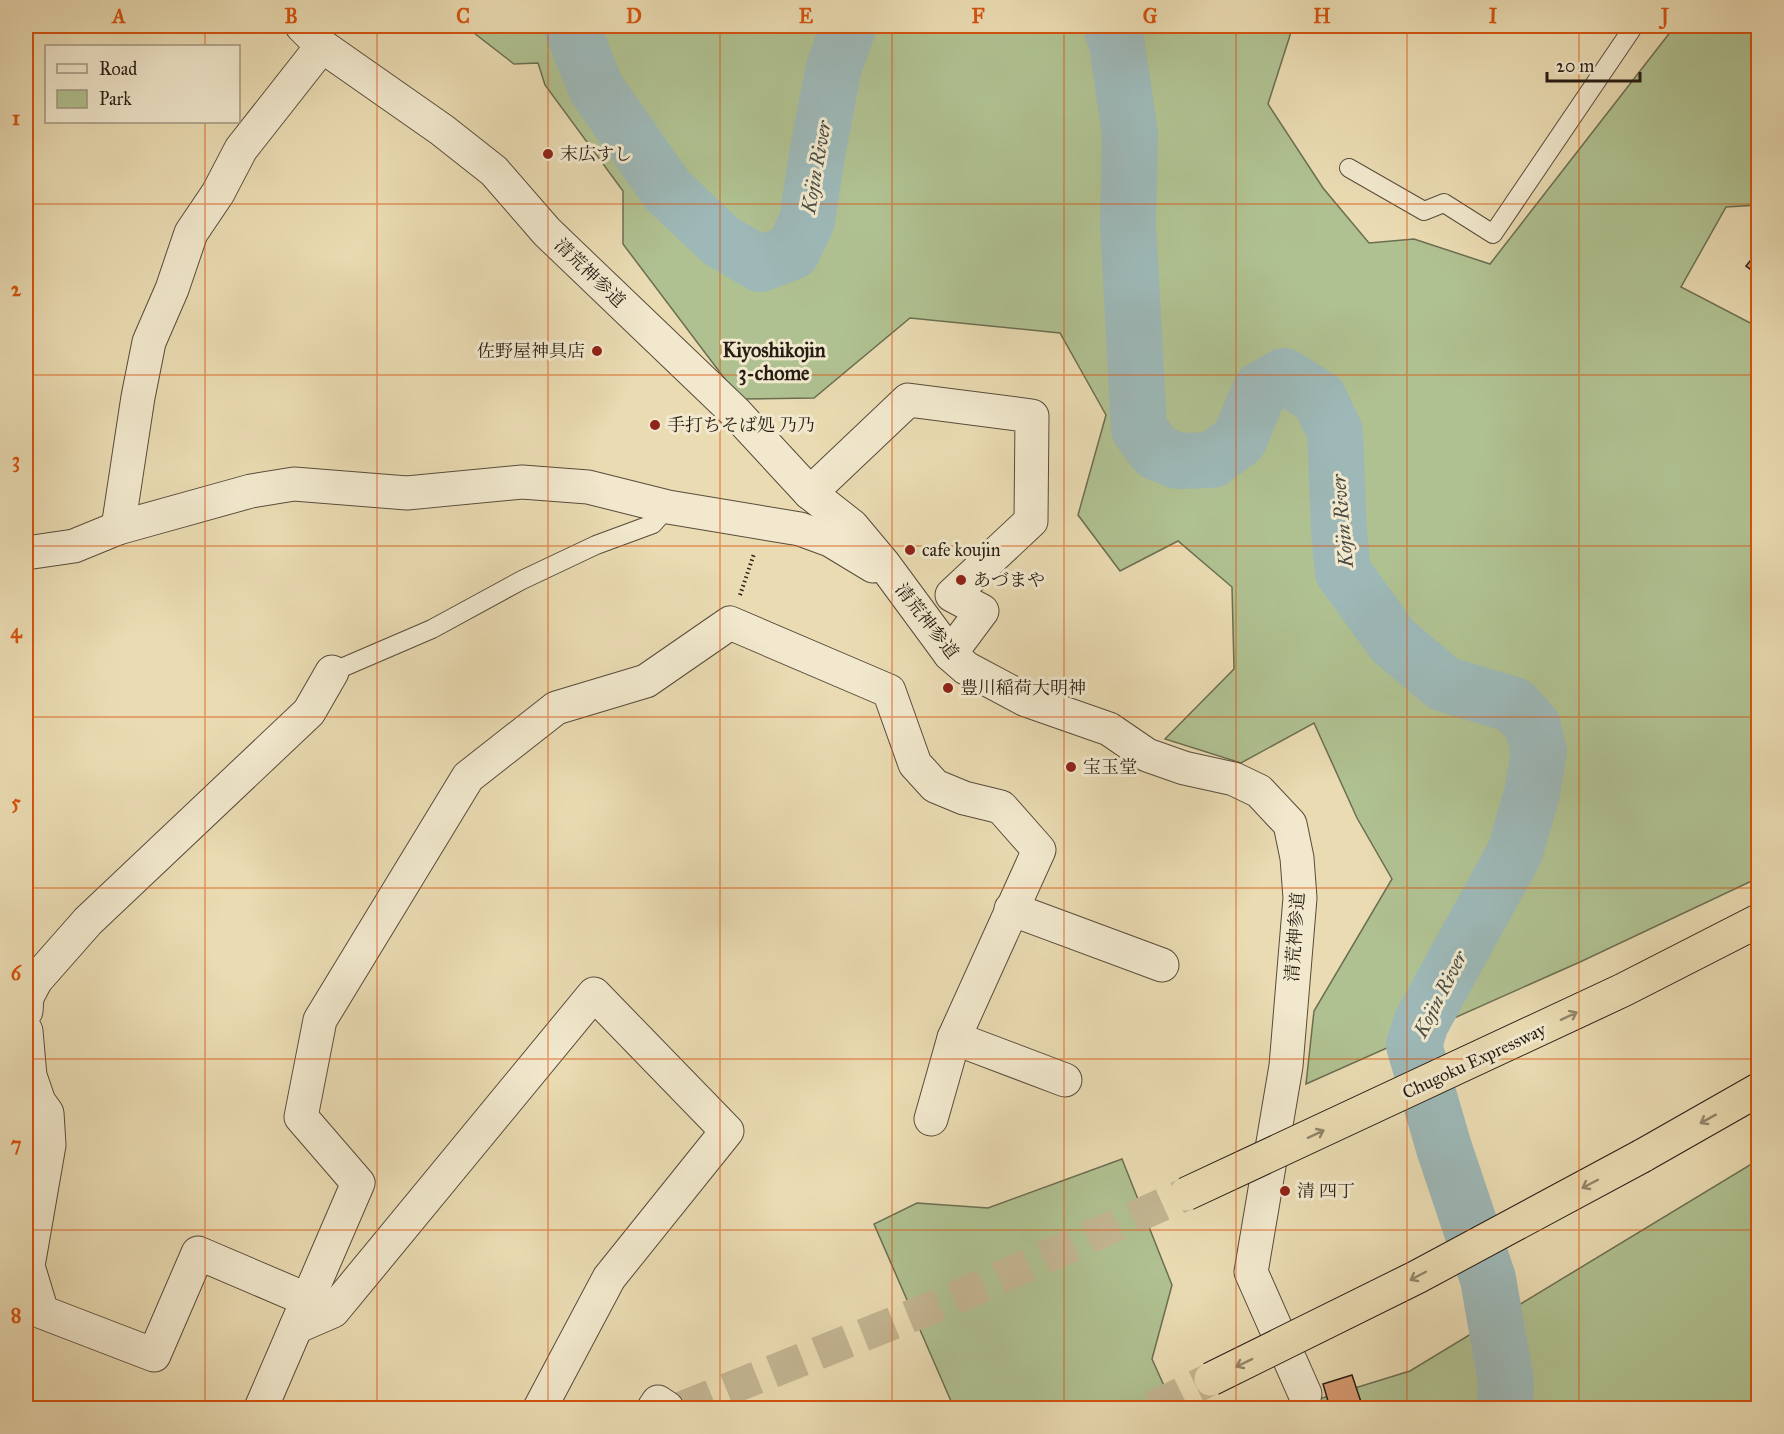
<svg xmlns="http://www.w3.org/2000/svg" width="1784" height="1434" viewBox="0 0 1784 1434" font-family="'IM FELL Great Primer','Noto Serif JP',serif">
  <rect width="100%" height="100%" fill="#eadbb2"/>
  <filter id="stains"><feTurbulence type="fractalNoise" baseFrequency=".00333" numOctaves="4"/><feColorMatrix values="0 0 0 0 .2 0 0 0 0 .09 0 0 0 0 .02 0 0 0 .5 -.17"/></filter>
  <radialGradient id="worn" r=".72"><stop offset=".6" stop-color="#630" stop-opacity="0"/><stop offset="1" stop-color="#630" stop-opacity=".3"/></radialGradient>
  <g fill="#b0c191" stroke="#6b6e52" stroke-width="1.5">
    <path d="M465,26H1293L1268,104L1323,188L1369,243L1414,239L1490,264L1675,26H1758V205L1726,207L1681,287L1758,327V878L1580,962L1306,1084L1314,1011L1392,879L1357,818L1314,723L1241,763L1165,739L1234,669L1232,587L1178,541L1120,571L1078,515L1106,415L1060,333L910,318L814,398L740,399L623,244V191L545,85L538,63L514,64Z"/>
    <path d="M1122,1159L1172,1285L1152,1359L1174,1408H954L874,1224L917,1203L988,1208Z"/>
    <path d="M1758,1160V1408H1290L1410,1371Z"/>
  </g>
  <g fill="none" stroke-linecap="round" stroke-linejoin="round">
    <g stroke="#9db8b7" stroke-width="56">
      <path d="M571,26L596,88L667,190L721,241L760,264L792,252L807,221L817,155L834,67L849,26"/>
      <path d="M1111,26L1117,45L1130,134L1128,224L1139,429L1156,452L1178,461L1212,460L1239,440L1260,390L1284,376L1319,398L1335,432L1339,532L1343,572L1393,641L1444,684L1514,705L1533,726L1539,752L1532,793L1515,852L1421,1023L1414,1045L1444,1148L1488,1279L1506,1382L1505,1408"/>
    </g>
  </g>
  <g fill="#d89a71" stroke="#261c13" stroke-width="1.5">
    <path d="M1758,251V275L1746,266Z"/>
    <path d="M946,683L953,687L949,694L943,690Z"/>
    <path d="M1352,1375L1363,1408H1330L1323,1384Z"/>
  </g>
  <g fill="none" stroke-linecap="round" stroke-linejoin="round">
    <g stroke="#c3b592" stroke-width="33" stroke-dasharray="33 16" stroke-linecap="butt">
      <path d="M681,1408L941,1304L1186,1194"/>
      <path d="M1152,1408L1211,1379"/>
    </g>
    <g stroke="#574c3b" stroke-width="20">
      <g id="service">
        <path d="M1349,168L1424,211L1444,203L1493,234L1634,26"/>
        <path d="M332,672L432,629L522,580L596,545L653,524L668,507"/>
      </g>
    </g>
    <g stroke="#574c3b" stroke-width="35">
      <g id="minor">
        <path d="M302,26L322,46L442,130L494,171L547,232L736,413L810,493L852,526L883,563L950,654L966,668L1026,700L1109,729L1147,755L1184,768L1234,779L1259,791L1290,824L1297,858L1300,898L1286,1066L1251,1272L1305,1394"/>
        <path d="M322,46L241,149L218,193L191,233L172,289L149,342L138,397L118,528L251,491L294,484L407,493L522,482L588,487L668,507L800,529L830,540L873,566"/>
        <path d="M810,493L908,400L1032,416L1031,521L952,595L982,611L950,654"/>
        <path d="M26,553L74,546L118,528"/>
        <path d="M1011,909L1162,965"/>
        <path d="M26,1011L27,997L36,980L88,921L309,712L332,672"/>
        <path d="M26,1031L30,1076L39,1102L47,1113L49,1145L28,1266L42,1312L154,1355L198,1253L308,1300"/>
        <path d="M954,1038L1065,1080"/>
        <path d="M296,1327L333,1311L594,994L727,1131L609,1278L540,1408"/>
        <path d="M261,1408L358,1183L301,1117L320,1020L468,777L556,708L646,681L730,623L889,691L915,764L935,786L964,798L1001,807L1039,850L954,1038L931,1119"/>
        <path d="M654,1408L658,1402L667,1408"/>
      </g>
    </g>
    <g stroke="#261c13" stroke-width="35">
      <path id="motorway" d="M1642,1156L1758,1090"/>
    </g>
    <path stroke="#261c13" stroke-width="4" stroke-dasharray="1.5 3" stroke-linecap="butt" d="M740,595L754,554"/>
    <use href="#service" stroke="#f1e8cd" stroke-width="18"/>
    <use href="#minor" stroke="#f1e8cd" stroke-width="33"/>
    <use href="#motorway" stroke="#eadbb2" stroke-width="33"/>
    <g stroke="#261c13" stroke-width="35" stroke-linecap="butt">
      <g id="motorway-bridge">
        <path d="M1186,1194L1623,990L1758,921"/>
        <path d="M1211,1379L1417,1277L1642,1156"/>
      </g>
    </g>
    <use href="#motorway-bridge" stroke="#eadbb2" stroke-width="33"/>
  </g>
  <defs><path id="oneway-shaft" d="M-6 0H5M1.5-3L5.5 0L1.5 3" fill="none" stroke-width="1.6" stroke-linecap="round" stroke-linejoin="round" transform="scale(1.5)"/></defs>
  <g stroke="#92856a">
    <use href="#oneway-shaft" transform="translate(1569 1016) rotate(-25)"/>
    <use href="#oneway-shaft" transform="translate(1708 1119) rotate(151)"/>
    <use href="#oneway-shaft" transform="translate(1316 1134) rotate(-25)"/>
    <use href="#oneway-shaft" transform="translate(1590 1184) rotate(152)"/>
    <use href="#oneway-shaft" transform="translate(1418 1276) rotate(152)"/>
    <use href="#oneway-shaft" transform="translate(1244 1363) rotate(154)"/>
  </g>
  <path fill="none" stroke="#d5530d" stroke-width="1.5" stroke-opacity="0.55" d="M205,26V46M377,26V1408M548,26V1408M720,26V1408M892,26V1408M1064,26V1408M1236,26V1408M1407,26V1408M1579,26V1408M205,122V1408M26,204H1758M26,375H1758M26,546H1758M26,717H1758M26,888H1758M26,1059H1758M26,1230H1758"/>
  <g fill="#8f2418" stroke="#f1e8cd" stroke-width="2">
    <circle cx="548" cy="154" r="6"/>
    <circle cx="597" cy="351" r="6"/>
    <circle cx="655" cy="425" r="6"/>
    <circle cx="910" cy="550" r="6"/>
    <circle cx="961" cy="580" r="6"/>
    <circle cx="948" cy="688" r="6"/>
    <circle cx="1071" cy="767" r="6"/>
    <circle cx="1285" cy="1191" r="6"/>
  </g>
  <g text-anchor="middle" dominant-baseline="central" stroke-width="6" stroke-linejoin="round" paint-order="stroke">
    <g font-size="18" fill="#261c13" stroke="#f1e8cd" text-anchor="start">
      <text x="560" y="154">末広すし</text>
      <text x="585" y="351" text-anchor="end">佐野屋神具店</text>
      <text x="667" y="425">手打ちそば処 乃乃</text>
      <text x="922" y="550">cafe koujin</text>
      <text x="973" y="580">あづまや</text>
      <text x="960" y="688">豊川稲荷大明神</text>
      <text x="1083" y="767">宝玉堂</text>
      <text x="1297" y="1191">清 四丁</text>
    </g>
    <g font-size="18" fill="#261c13" stroke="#f1e8cd">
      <text transform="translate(590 273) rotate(44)">清荒神参道</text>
      <text transform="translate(927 621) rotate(52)">清荒神参道</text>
      <text transform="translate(1295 937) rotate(-86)">清荒神参道</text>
      <text transform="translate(1474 1061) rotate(-25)">Chugoku Expressway</text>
    </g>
    <g font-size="20" font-style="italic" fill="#4a4b44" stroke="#f1e8cd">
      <text transform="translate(816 167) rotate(-80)">Kojin River</text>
      <text transform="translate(1342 521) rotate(-95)">Kojin River</text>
      <text transform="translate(1440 994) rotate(-63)">Kojin River</text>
    </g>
    <g font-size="20" font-weight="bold" fill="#261c13" stroke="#f1e8cd">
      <text x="774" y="350">Kiyoshikojin<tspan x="774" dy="23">3-chome</tspan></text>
    </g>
  </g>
  <rect width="1784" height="1434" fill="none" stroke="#eadbb2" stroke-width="66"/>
  <rect x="45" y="45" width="195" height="78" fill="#f1e8cd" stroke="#a09683" stroke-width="1.5"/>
  <rect x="57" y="64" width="30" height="9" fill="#f1e8cd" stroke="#a09683" stroke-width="1.5"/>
  <text x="99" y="75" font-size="18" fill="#261c13">Road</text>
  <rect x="57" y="90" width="30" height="18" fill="#b0c191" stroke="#a09683" stroke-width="1.5"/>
  <text x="99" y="105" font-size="18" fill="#261c13">Park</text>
  <path d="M1547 72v9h93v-9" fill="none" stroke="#261c13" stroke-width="3"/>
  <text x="1556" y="72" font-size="18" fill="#261c13" stroke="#f1e8cd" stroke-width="4.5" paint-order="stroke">20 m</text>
  <rect x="33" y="33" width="1718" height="1368" fill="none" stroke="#d5530d" stroke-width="2"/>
  <g font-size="20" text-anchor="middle" font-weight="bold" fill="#d5530d">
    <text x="119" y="23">A</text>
    <text x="291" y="23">B</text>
    <text x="463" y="23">C</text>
    <text x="634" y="23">D</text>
    <text x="806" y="23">E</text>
    <text x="978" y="23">F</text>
    <text x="1150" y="23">G</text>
    <text x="1322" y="23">H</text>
    <text x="1493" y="23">I</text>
    <text x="1665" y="23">J</text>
    <text x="16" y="125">1</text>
    <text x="16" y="296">2</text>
    <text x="16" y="467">3</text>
    <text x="16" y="638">4</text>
    <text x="16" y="809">5</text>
    <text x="16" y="980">6</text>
    <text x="16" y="1151">7</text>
    <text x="16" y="1322">8</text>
  </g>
  <rect width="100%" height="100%" filter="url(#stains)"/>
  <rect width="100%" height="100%" fill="url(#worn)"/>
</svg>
